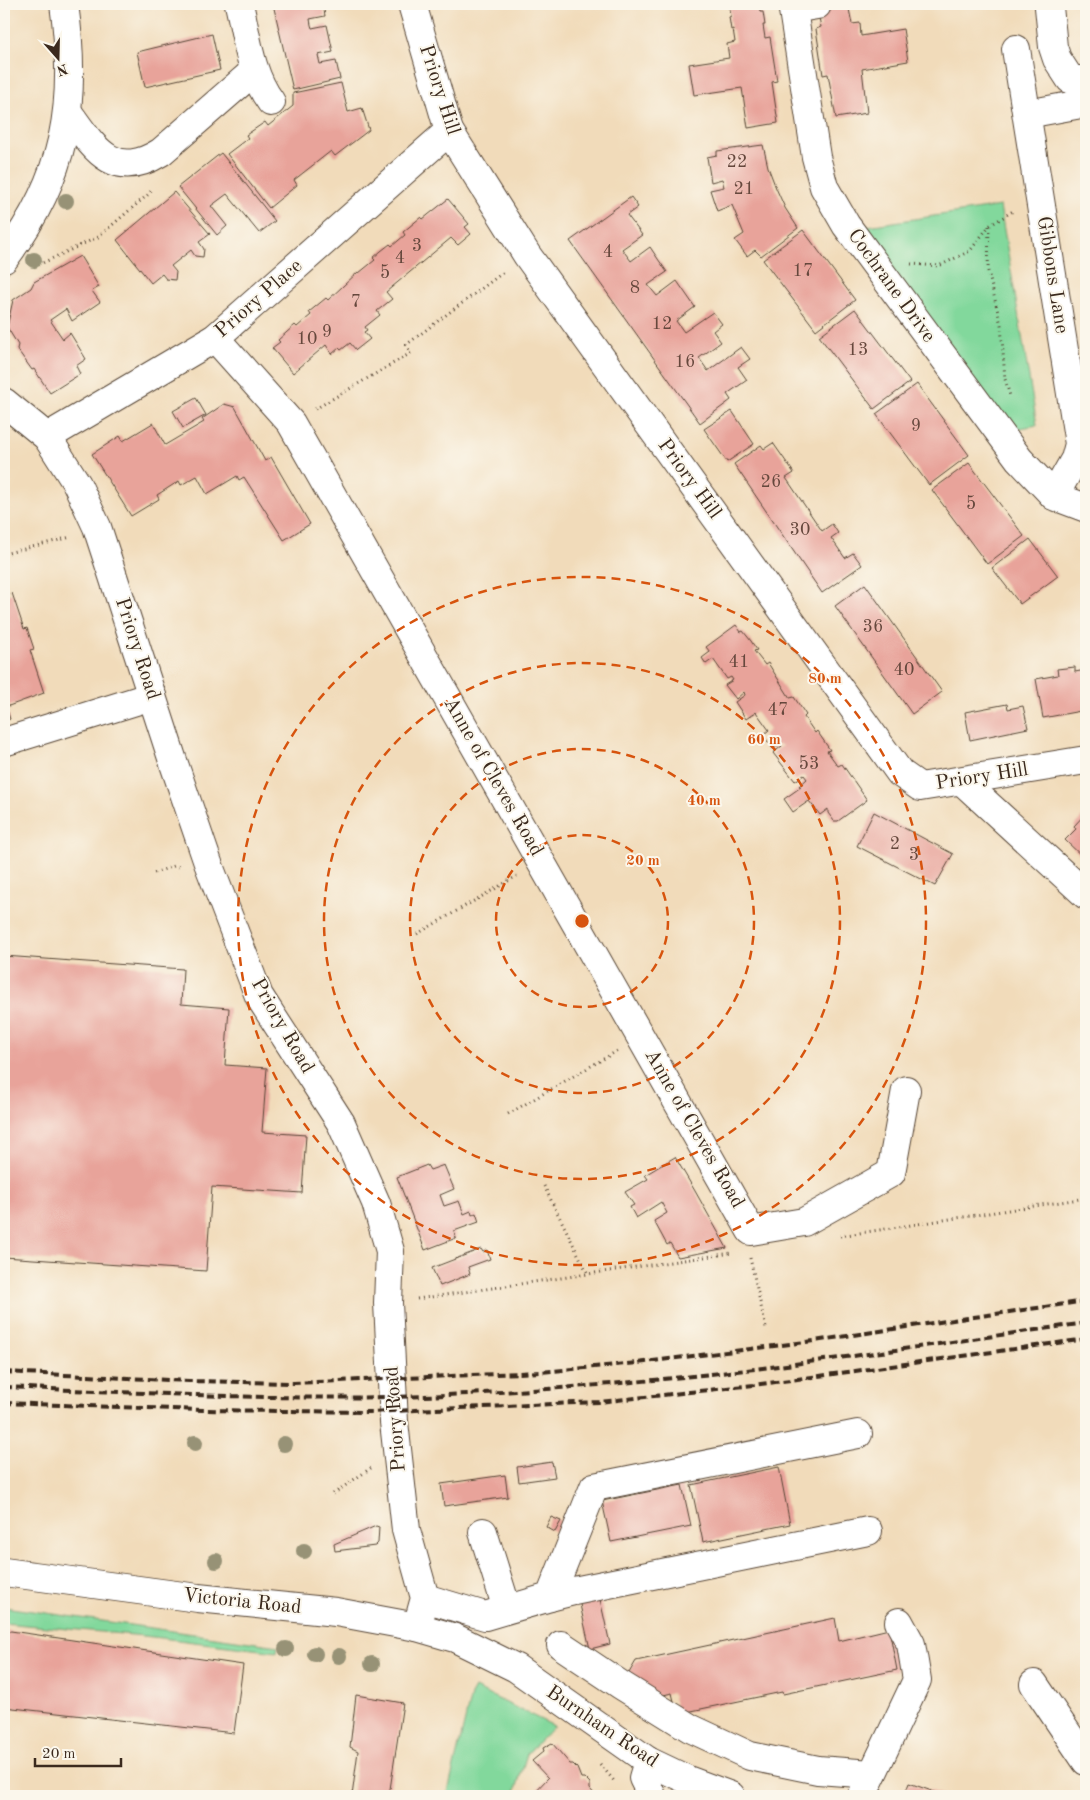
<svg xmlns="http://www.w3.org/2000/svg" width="1090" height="1800" viewBox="0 0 1090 1800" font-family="'Old Standard TT',serif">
  <rect width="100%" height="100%" fill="#fbf7ec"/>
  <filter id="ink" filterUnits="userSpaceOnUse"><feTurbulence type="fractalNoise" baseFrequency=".02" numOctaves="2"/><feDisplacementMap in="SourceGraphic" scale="10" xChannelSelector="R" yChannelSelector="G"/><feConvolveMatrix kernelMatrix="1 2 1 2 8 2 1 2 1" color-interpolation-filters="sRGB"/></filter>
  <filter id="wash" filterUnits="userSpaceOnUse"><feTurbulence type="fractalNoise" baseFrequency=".0096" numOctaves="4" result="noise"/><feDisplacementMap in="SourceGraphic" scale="20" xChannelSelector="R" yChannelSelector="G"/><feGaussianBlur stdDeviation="1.12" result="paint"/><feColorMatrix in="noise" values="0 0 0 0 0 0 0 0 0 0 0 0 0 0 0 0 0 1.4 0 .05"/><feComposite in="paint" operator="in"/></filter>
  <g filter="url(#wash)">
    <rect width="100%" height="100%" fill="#f1dbba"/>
    <g fill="#82d89c" stroke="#5e815d">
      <path d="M1000,206L1037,425L1005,431L861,227Z"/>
      <path d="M4,1607L278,1646L277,1652L144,1636L4,1623Z"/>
      <path d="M475,1688L554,1726L527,1754L514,1796H447L471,1695Z"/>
    </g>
    <g id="blocks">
      <g fill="#e8a39a">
        <path d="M273,4H323L325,16L310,19L311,25L312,28L327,25L333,52L318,55L320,64L336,61L340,79L293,90Z"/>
        <path d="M729,4H759L760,12H763L765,25H763L765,38L770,37L777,81L772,82L778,123L748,128L742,88L694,95L689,64L729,58L727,44L735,42L733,29L731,30L729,17L731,16Z"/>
        <path d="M816,4H848L852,24L860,23L861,36L903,29L908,61L862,69L867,113L836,118L828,74L823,75L816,29L821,27Z"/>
        <path d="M212,34L220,70L145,87L137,52Z"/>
        <path d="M341,83L348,112L362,108L369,130L335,156L331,151L294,180L297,185L269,208L227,154L248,138L246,135L265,122L268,126L293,106V93Z"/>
        <path d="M763,145L768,167L776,188L785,208L798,228L761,256L755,250L747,256L735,240L744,234L732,205L717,211L710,190L724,187L722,179L711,182L707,157L717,155V151Z"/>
        <path d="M221,153L275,221L259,233L227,194L211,206L227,226L217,235L178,187Z"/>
        <path d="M174,192L210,234L199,242L204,249L203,257L195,256L191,250L171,266L176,272L175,280L166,279L162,274L151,283L117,240Z"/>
        <path d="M631,197L638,207L627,215L642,235L622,249L631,261L650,247L658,259L667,272L648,285L657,296L677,281L695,307L676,321L684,332L713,312L722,324L713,331L721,342L699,358L708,371L741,347L750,359L738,367L747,380L727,394L731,400L700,423L570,241Z"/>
        <path d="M448,199L469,224L465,227L471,234L458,245L451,238L386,292L392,299L377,311L380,315L365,327L367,330L364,332L370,339L356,350L350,343L341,350L339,348L332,354L326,345L293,373L272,348L280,342L278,340L295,325L297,327L305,320L311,315L309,312L326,298L328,300L358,272L359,273L375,260L373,258L381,251L390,244L392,246L405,235L403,232L421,217L423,219Z"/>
        <path d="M803,230L855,300L816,330L763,260Z"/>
        <path d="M80,256L99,287L92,291L100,302L72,321L66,309L50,320L63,339L70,333L86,359L76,366L80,374L50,393L34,369L32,370L17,349L18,345L7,327L13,300L31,288L34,282Z"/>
        <path d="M855,309L910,382L874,409L819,336Z"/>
        <path d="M917,384L969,455L929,485L876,414Z"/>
        <path d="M196,398L206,415L183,428L173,411Z"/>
        <path d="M224,404L235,407L265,461L271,457L310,524L284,540L244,477L239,480L237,476L207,494L197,476L181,485L179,481L157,495L159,499L131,516L92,454L120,436L123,441L153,423L165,445L204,422L202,419Z"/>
        <path d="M732,411L754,444L727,462L704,429Z"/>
        <path d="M773,443L794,473L786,478L822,531L832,524L838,533L831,538L845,558L853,553L862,565L822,593L734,464L761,445L764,449Z"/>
        <path d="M969,463L1024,536L987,564L932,490Z"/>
        <path d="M1030,539L1058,576L1020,604L992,568Z"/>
        <path d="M865,584L942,692L912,714L835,606Z"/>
        <path d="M12,593L24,629L27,628L34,649L30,650L44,693L6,707L10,719L4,722V596Z"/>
        <path d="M736,625L741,632L743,631L751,641L757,650L754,651L765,665L768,663L790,698L794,697L806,715L804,717L815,733L817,731L830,750L827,751L838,766L842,764L867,800L838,821H834L828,813V809L820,815L809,801L793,812L784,799L801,787L799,786L807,779L804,775L795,781L773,753L782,746L779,744L773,749L763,735L769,730L756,712L746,719L735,702L745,695L744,692L736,699L725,685L733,680L731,677L727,679L713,659L706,664L702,658L710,652L706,647Z"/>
        <path d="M1075,667V672L1086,670V710L1043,718L1036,679L1058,675L1057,669Z"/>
        <path d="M1007,704L1008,709L1023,706L1028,728L970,740L965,712Z"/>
        <path d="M874,812L953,854L935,886L857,846Z"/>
        <path d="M1086,813V860L1065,840L1076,829L1074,826Z"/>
        <path d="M4,956L183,969L181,1004L229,1008L225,1065L267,1068L262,1132L306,1135L302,1193L212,1187L206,1271L4,1257Z"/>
        <path d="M675,1157L695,1191L727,1248L678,1257L670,1243L667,1245L654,1221L667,1213L661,1202L636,1218L630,1207L634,1205L625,1192L648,1179L645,1175Z"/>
        <path d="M427,1165L430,1170L444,1165L454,1189L440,1195L444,1206L459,1201L464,1214L471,1211L472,1215L476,1213L479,1222L454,1231L456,1238L425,1250L397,1177Z"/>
        <path d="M481,1249L483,1252L487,1250L490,1259L468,1267L470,1274L440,1286L432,1268Z"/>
        <path d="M552,1462L555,1477L519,1482L517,1467Z"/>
        <path d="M779,1467L790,1524L703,1542L691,1485Z"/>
        <path d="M505,1475L508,1497L444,1506L441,1484Z"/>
        <path d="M682,1485L691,1526L611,1542L602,1501Z"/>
        <path d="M551,1517L561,1521L555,1532L546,1527Z"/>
        <path d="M376,1526L379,1527L378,1543L375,1546L335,1551L334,1544Z"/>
        <path d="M599,1595L610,1644L590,1649L579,1600Z"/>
        <path d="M835,1618L839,1641L889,1629L897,1670L783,1694L782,1692L677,1714L672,1693L646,1699L633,1690L629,1673L636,1661Z"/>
        <path d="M4,1630L243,1665L234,1733L4,1707Z"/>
        <path d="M356,1695L403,1703L389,1796H352L358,1751L350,1747Z"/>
        <path d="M552,1743L570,1764H573L577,1768L581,1778H585L590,1783V1789L596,1796H531L548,1778L532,1761L544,1751L543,1748Z"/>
        <path d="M909,1783L946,1796H904Z"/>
      </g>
    </g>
  </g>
  <g filter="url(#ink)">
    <use href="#blocks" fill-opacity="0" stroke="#564535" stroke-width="1"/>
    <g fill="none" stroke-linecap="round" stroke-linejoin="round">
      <g stroke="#564535" stroke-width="30">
        <g id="minor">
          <path d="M239,4C247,37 250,74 271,102"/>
          <path d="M412,4L449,131L527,255L900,773L920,787L1086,760"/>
          <path d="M792,4L816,157L824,187L846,225L1019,459L1054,496L1086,508"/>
          <path d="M1049,7L1053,47L1057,59L1070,79L1086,81"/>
          <path d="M793,9L817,5"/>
          <path d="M1016,49L1079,444L1075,459L1054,496"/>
          <path d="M68,112C94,148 113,182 161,152L254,71"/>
          <path d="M1027,114L1081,104"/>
          <path d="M215,338L291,423L751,1231L804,1222L891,1173L906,1090"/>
          <path d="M4,402L47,437L77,484L97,527L172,758L208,863L259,996L341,1123L376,1203L390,1251L388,1303L394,1422L406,1530L425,1598L417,1627"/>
          <path d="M47,437L215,338L449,131"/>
          <path d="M4,742L152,696"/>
          <path d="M962,781L1086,895"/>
          <path d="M483,1532L507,1609"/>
          <path d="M550,1597L574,1591L868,1531"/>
          <path d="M425,1598L485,1616L550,1597L594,1487L858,1434"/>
          <path d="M561,1645L621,1685L690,1728L750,1756L818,1770L872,1774"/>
          <path d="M1034,1684L1086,1761"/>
          <path d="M648,1761L643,1778L652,1796"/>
          <path d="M862,1796L917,1680L911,1644L899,1622"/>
        </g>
      </g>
      <g stroke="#564535" stroke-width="30">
        <g id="major">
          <path d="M4,259C66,177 78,103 64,4"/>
          <path d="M4,1572L198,1598L336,1612L417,1627L455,1638L516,1668L648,1761L688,1780L731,1796"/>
        </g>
      </g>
      <g stroke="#564535" stroke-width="3" stroke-dasharray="1 4" stroke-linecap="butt">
        <path d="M989,226L988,271L1001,325L1005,379L1010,396"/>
        <path d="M911,264L939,266L970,251L989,226L1013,211"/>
        <path d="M34,267L98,237L150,193L152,189"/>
        <path d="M315,409L411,353L406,345L505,271"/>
        <path d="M4,554L71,537"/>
        <path d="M154,873L174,866L180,867"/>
        <path d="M417,934L517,876"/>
        <path d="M508,1114L617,1051"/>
        <path d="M544,1186L588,1274"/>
        <path d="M840,1236L1086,1198"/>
        <path d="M750,1258L766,1328"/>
        <path d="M417,1299L732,1253"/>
        <path d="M333,1494L371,1468"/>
        <path d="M600,1764L615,1782"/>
      </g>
      <use href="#minor" stroke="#fff" stroke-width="28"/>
      <use href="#major" stroke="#fff" stroke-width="28"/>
      <g stroke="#3b2a1e" stroke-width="4" stroke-dasharray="8 4" stroke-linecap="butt">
        <path d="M4,1372L189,1381L294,1383L541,1372L637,1363L814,1341L946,1321L1086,1301"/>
        <path d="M4,1387C144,1393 284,1401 424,1396C542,1391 661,1381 778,1366C881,1353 983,1337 1086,1323"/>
        <path d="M4,1403L202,1410L369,1412L599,1402L754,1385L1086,1339"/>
      </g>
    </g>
    <g fill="#979276">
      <circle cx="66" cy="201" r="8"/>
      <circle cx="34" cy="260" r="8"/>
      <circle cx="195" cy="1443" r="8"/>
      <circle cx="284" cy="1444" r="8"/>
      <circle cx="304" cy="1551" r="8"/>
      <circle cx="216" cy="1561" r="8"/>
      <circle cx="286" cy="1649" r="8"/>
      <circle cx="315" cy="1654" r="8"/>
      <circle cx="339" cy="1656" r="8"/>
      <circle cx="372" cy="1664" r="8"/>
    </g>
  </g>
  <g fill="none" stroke="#d7540e" stroke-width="2.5" stroke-dasharray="9 6">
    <circle cx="582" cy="921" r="86"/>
    <circle cx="582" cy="921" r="172"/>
    <circle cx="582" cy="921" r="258"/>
    <circle cx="582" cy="921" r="344"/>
  </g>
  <g text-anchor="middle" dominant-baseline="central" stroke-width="4" stroke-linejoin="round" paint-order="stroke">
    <g font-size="18" fill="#66483d">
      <text x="737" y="162">22</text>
      <text x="744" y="189">21</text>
      <text x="417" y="246">3</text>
      <text x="608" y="252">4</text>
      <text x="400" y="258">4</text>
      <text x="803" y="271">17</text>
      <text x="385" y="273">5</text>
      <text x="635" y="288">8</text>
      <text x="356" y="302">7</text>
      <text x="662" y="324">12</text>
      <text x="327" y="332">9</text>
      <text x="307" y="339">10</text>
      <text x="858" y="350">13</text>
      <text x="685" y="362">16</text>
      <text x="916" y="426">9</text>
      <text x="771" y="482">26</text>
      <text x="971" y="504">5</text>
      <text x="800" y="530">30</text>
      <text x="873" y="627">36</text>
      <text x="739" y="662">41</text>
      <text x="904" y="670">40</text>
      <text x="778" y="710">47</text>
      <text x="809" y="764">53</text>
      <text x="895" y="844">2</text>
      <text x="914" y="855">3</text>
    </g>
    <g font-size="20" fill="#3b2a1e" stroke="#fbf7ec">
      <text transform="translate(439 90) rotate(72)">Priory Hill</text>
      <text transform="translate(1052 275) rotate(81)">Gibbons Lane</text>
      <text transform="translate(891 286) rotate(54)">Cochrane Drive</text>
      <text transform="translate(259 299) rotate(-41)">Priory Place</text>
      <text transform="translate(689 479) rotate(54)">Priory Hill</text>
      <text transform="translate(137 649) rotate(72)">Priory Road</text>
      <text transform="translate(493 777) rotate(60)">Anne of Cleves Road</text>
      <text transform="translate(982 777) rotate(-9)">Priory Hill</text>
      <text transform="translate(282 1026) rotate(60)">Priory Road</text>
      <text transform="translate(694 1129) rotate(60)">Anne of Cleves Road</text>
      <text transform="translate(396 1419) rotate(-94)">Priory Road</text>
      <text transform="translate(242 1602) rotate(6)">Victoria Road</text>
      <text transform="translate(602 1727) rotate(34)">Burnham Road</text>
    </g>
  </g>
  <circle cx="582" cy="921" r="8" fill="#d7540e" stroke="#fbf7ec" stroke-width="2.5"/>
  <g font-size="15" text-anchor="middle" font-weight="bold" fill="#d7540e" stroke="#fbf7ec" stroke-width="4" stroke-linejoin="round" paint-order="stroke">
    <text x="825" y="683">80 m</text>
    <text x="764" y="744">60 m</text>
    <text x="704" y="805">40 m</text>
    <text x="643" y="865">20 m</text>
  </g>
  <rect width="1090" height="1800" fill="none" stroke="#fbf7ec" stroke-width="20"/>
  <g transform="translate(58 58) rotate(160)" stroke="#fbf7ec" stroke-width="4" paint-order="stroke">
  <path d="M0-4L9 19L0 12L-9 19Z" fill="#3b2a1e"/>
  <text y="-8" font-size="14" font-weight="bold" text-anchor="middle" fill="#3b2a1e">N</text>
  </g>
  <path d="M35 1758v8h86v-8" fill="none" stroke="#3b2a1e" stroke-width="2.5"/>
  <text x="42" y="1758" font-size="15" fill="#3b2a1e" stroke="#fbf7ec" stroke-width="4" paint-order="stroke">20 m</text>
</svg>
